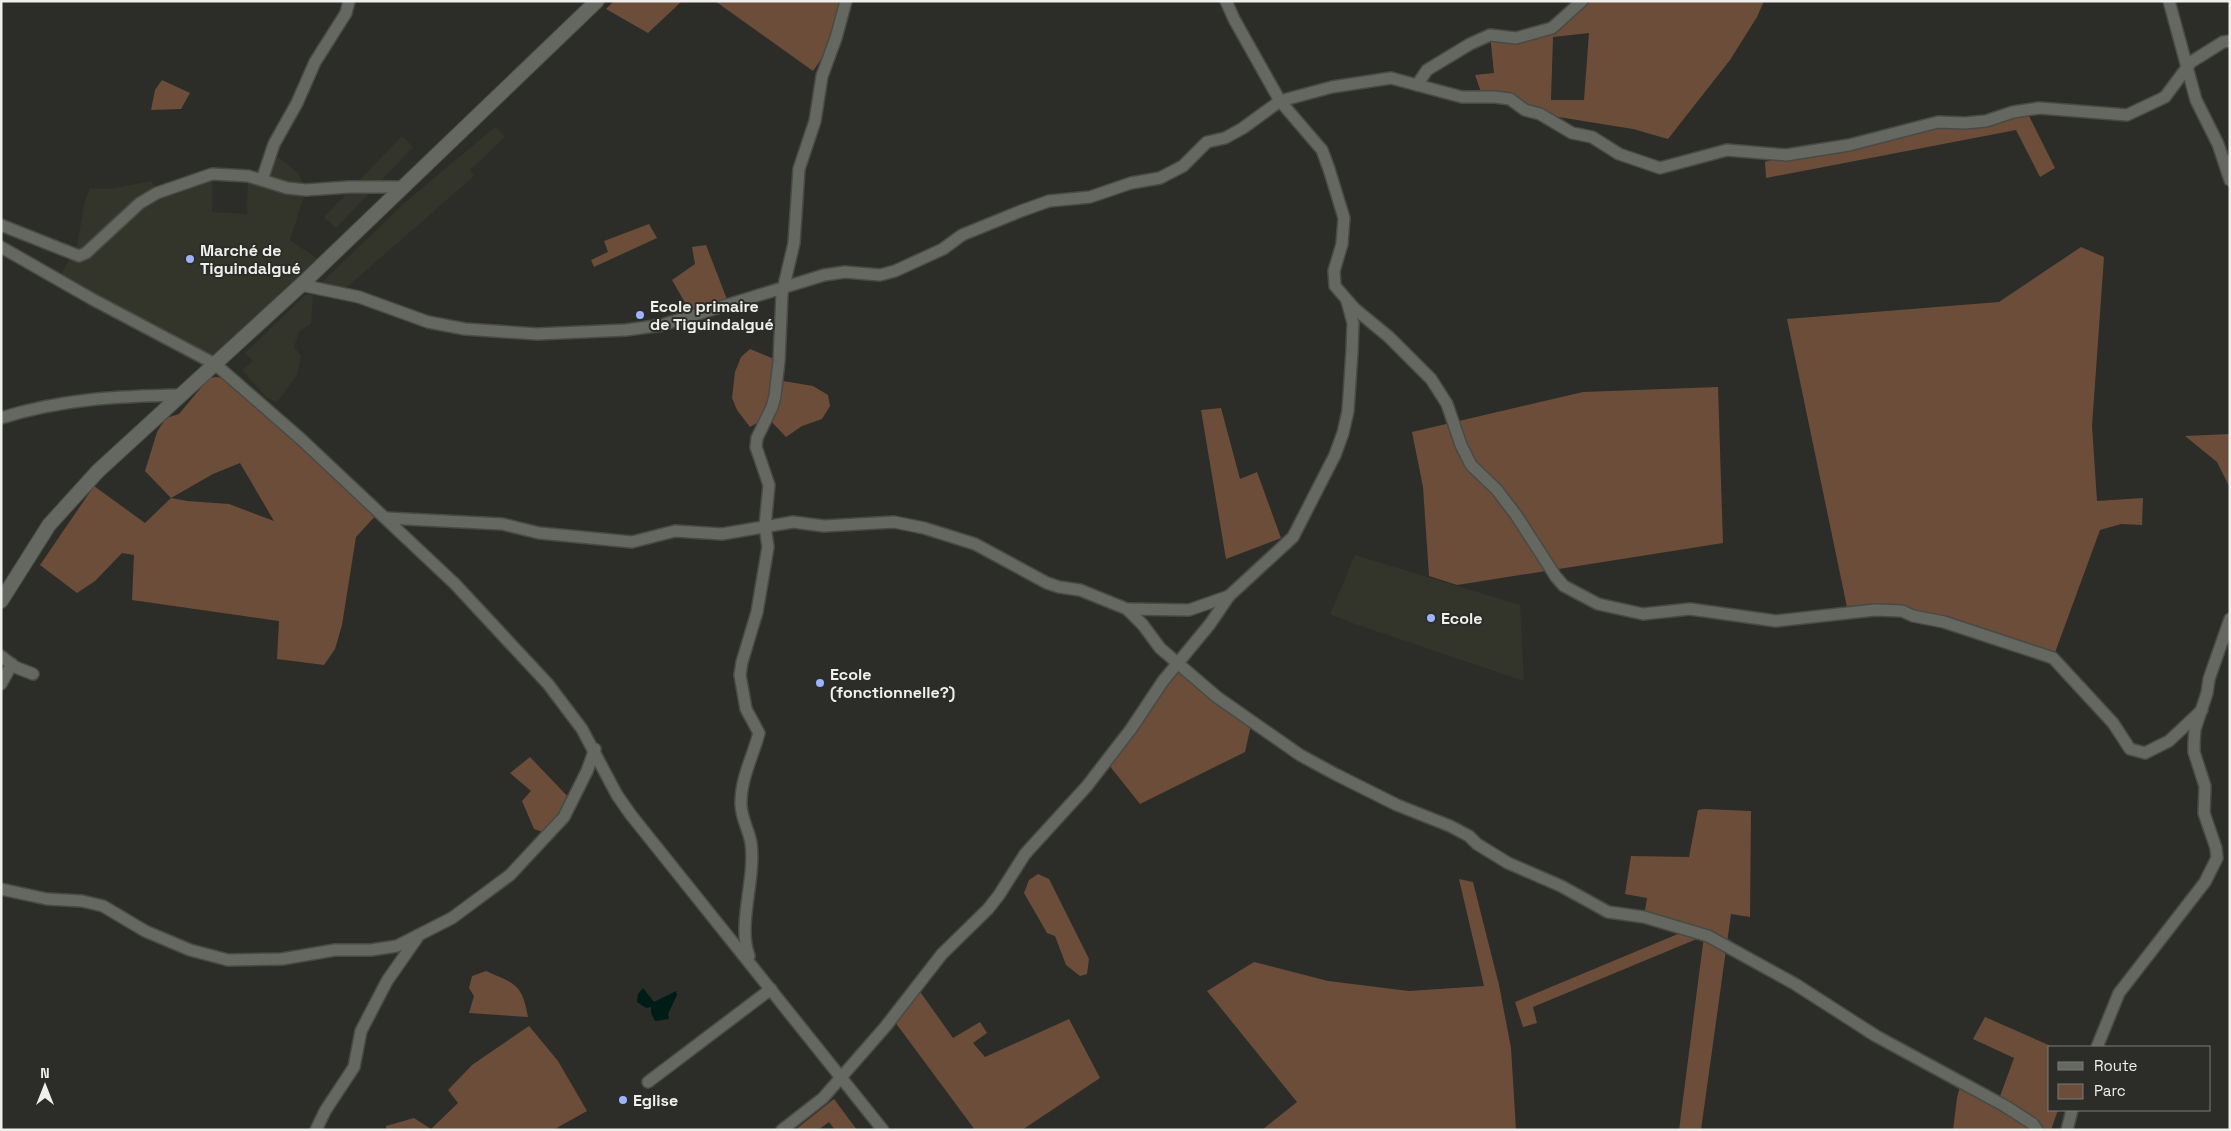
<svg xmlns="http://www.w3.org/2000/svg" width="2231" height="1131" viewBox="0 0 2231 1131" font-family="'Space Grotesk',sans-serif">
  <rect width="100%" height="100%" fill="#2c2d28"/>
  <g fill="#33352a">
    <path d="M495,127L505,137L470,170L474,176L347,287L340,290L321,283L408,200Z"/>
    <path d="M402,136L413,147L336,228L324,217Z"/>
    <path d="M264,158H279L298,173L306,190L290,240L324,263L215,364L58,280L77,245L85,200L90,188L109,189L152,181L157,193L212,174V212L247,214L248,176L262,180Z"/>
    <path d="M305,295H313L311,323L299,332L294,347L301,356L297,375L277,402L267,398L242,370L253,361L245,353Z"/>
    <path d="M1355,555L1520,605L1524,681L1352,623L1330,614Z"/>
  </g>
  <g fill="#6c4d39" fill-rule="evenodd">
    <path d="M614,1H682L648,33L606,9Z"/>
    <path d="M715,1H846L836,38L813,71Z"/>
    <path d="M1582,1H1764L1757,17L1730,60L1668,139L1633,129L1540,114L1510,99L1483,98L1475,75L1494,73L1490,35L1516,38L1552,28ZM1589,33L1584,100H1551L1553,37Z"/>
    <path d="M162,80L190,93L181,109L151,110L155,90Z"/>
    <path d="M2026,110L2055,168L2040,177L2016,130L1766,178L1765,162L1786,155Z"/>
    <path d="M649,224L657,238L594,267L591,260L608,252L604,241Z"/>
    <path d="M706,245L728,302L691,313L672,280L695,264L692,247Z"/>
    <path d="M2081,247L2104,257L2092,426L2097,501L2143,498L2142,525L2121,524L2100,530L2053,658L1927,618L1848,612L1787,319L1999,302Z"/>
    <path d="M750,349L779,361L777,380L813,386L828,395L830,406L822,419L802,426L786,437L767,417L750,427L737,410L732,398L735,372L741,357Z"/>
    <path d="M216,377L234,379L378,513L356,537L342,625L335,649L324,665L277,659L279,621L132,600L134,555L122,553L95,581L77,593L40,565L94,486L145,523L171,498L145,471L157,432L166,418L179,414L209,378ZM240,463L274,521L229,504L187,501L171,498L213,474Z"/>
    <path d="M1718,387L1723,543L1457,585L1429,576L1423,487L1412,432L1583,392Z"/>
    <path d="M1221,408L1240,479L1257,472L1281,538L1226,559L1201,410Z"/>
    <path d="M2230,434V488L2217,462L2185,436Z"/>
    <path d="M1178,662L1252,720L1245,752L1140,804L1105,760Z"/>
    <path d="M530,757L572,801L549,834L534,829L522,801L531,791L510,773Z"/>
    <path d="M1704,809L1751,811L1750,917L1731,914L1701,1130H1679L1704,936L1533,1007L1537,1023L1523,1027L1515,1002L1685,931L1644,917L1647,898L1625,894L1631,856L1689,857L1698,810Z"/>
    <path d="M1038,874L1049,879L1089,959L1087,974L1080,976L1066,965L1055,936L1047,933L1024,893L1029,880Z"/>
    <path d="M1459,879L1473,882L1499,985L1511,1048L1516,1130H1262L1297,1102L1207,991L1254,962L1328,981L1409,991L1484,986Z"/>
    <path d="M486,971C515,984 522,983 528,1017L469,1013L474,996L469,988L472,976Z"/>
    <path d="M916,986L953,1038L980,1022L987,1033L973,1043L985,1057L1069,1019L1100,1078L1022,1130H975L892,1018Z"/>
    <path d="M1985,1017L2053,1047H2050V1110H2058L2051,1130H1953L1957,1098L1962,1079L1999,1099L2014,1058L1973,1039Z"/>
    <path d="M529,1026L558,1061L587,1111L553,1130H386V1126L414,1118L431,1129L458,1103L448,1090L472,1065Z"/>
    <path d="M834,1099L857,1130H835L829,1122L818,1130H795Z"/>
  </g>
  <path fill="#001c17" d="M643,988L654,1002L676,991L677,995L668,1014L669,1019L655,1021L651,1013V1007L646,1008L637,1002L638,994Z"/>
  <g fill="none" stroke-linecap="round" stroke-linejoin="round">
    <g stroke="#494a46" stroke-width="14">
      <g id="minor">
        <path d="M1226,1L1234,19L1280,101L1322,150L1329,169L1344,218L1342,244L1334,271L1335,286L1355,309L1389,337L1431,379L1447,404L1461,445L1471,465L1497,490L1516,515L1556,577L1564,586L1598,604L1643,614L1690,609L1776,621L1875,610L1902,611L1913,616L1944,622L2053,658L2113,723L2130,749L2145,753L2169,741L2202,710"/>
        <path d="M2169,1L2196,100L2218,144L2230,180"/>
        <path d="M1417,85L1462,97H1495L1510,99L1525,110L1540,114L1572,133L1592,137L1619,154L1660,168L1727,150L1786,155L1849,145L1938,122L1965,123L1986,121L2013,112L2039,108L2127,115L2165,97L2191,62L2223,42L2230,41"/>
        <path d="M262,180L274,144L297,103L315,62L346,13L349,1"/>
        <path d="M1,225L79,256L86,253L140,203L157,193L212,174L248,176L287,188L306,190L349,187H403"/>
        <path d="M1,247L92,299L215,364L302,440L455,584L548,684L582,729L617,795L631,815L883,1130"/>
        <path d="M301,285L359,297L428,322L465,329L537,334L626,330L662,325L824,275L845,272L880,275L895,271L943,249L962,235L1021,211L1049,201L1090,197L1131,183L1160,178L1183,166L1207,142L1225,138L1243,128L1280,101L1332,87L1391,78L1417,85L1427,70L1470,44L1490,35L1516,38L1552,28L1582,1"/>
        <path d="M1,418C60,399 120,396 181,395"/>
        <path d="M386,518L502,524L539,533L632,542L675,531L722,534L793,522L824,526L894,522L924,528L975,544L1047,583L1059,587L1080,590L1127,609L1143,625L1160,648L1217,697L1300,755L1335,774L1397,805L1450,826L1469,836L1477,844L1508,863L1561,886L1608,912L1644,917L1708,936L1795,984L1876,1036L2005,1106L2033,1124L2037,1130"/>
        <path d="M1127,609L1189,610L1229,596L1293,537L1335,455L1343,433L1348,411L1352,351L1353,323L1347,301"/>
        <path d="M1,656L15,667L33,674"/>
        <path d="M1,684L12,664"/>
        <path d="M1,889L47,899L82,901L103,906L145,931L190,950L228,960L282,959L335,950H371L397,946L452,918L510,875L564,817L587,771L595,749"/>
        <path d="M749,956C737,924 756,880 751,843C749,830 740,816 741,802C741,778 753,756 759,733L746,709L740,675L742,662L757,612L768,547L765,526L769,485L756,447L757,438L772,407L775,396L779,361L782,294L794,243L799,169L815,121L822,76L836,38L846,1"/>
        <path d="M2097,1047L2119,993L2205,882L2217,858L2216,848L2204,813L2205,786L2194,752V742L2195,729L2207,693L2209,679L2230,619"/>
        <path d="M648,1082L771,989"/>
        <path d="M316,1130L325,1111L354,1067L361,1031L387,981L417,938"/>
        <path d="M782,1130L823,1098L886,1026L942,954L988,909L999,895L1025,854L1087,786L1131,729L1163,681L1210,624L1229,596"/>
        <path d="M2067,1130L2072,1110"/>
      </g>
    </g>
    <g stroke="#494a46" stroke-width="16">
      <path id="tertiary" d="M1,601L49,525L98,471L301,285L597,1"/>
    </g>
    <use href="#minor" stroke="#656761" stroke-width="11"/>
    <use href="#tertiary" stroke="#656761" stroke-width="14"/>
  </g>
  <g fill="#9db4fd" stroke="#2c2d28" stroke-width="2">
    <circle cx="190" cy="259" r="5"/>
    <circle cx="640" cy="315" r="5"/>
    <circle cx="1431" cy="618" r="5"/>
    <circle cx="820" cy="683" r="5"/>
    <circle cx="623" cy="1100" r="5"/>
  </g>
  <g text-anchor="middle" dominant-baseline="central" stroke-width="4" stroke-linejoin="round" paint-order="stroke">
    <g font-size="16" font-weight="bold" fill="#eff0ed" stroke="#2c2d28" text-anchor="start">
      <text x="200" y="250">Marché de<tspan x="200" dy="18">Tiguindalgué</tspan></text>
      <text x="650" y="306">Ecole primaire<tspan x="650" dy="18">de Tiguindalgué</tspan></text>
      <text x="1441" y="618">Ecole</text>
      <text x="830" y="674">Ecole<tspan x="830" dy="18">(fonctionnelle?)</tspan></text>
      <text x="633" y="1100">Eglise</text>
    </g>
  </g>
  <rect width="2231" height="1131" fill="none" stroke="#eff0ed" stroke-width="5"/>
  <rect x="2048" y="1046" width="162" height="65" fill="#2c2d28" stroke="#7a7b77"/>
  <rect x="2058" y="1062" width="25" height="8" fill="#656761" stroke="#7a7b77"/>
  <text x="2094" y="1071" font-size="15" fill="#eff0ed">Route</text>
  <rect x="2058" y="1084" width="25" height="15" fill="#6c4d39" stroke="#7a7b77"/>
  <text x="2094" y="1096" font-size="15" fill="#eff0ed">Parc</text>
  <g transform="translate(45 1086)" stroke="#2c2d28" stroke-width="4" paint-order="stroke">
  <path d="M0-4L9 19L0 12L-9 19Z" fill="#eff0ed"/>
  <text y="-8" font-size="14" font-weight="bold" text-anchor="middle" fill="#eff0ed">N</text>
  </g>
</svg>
